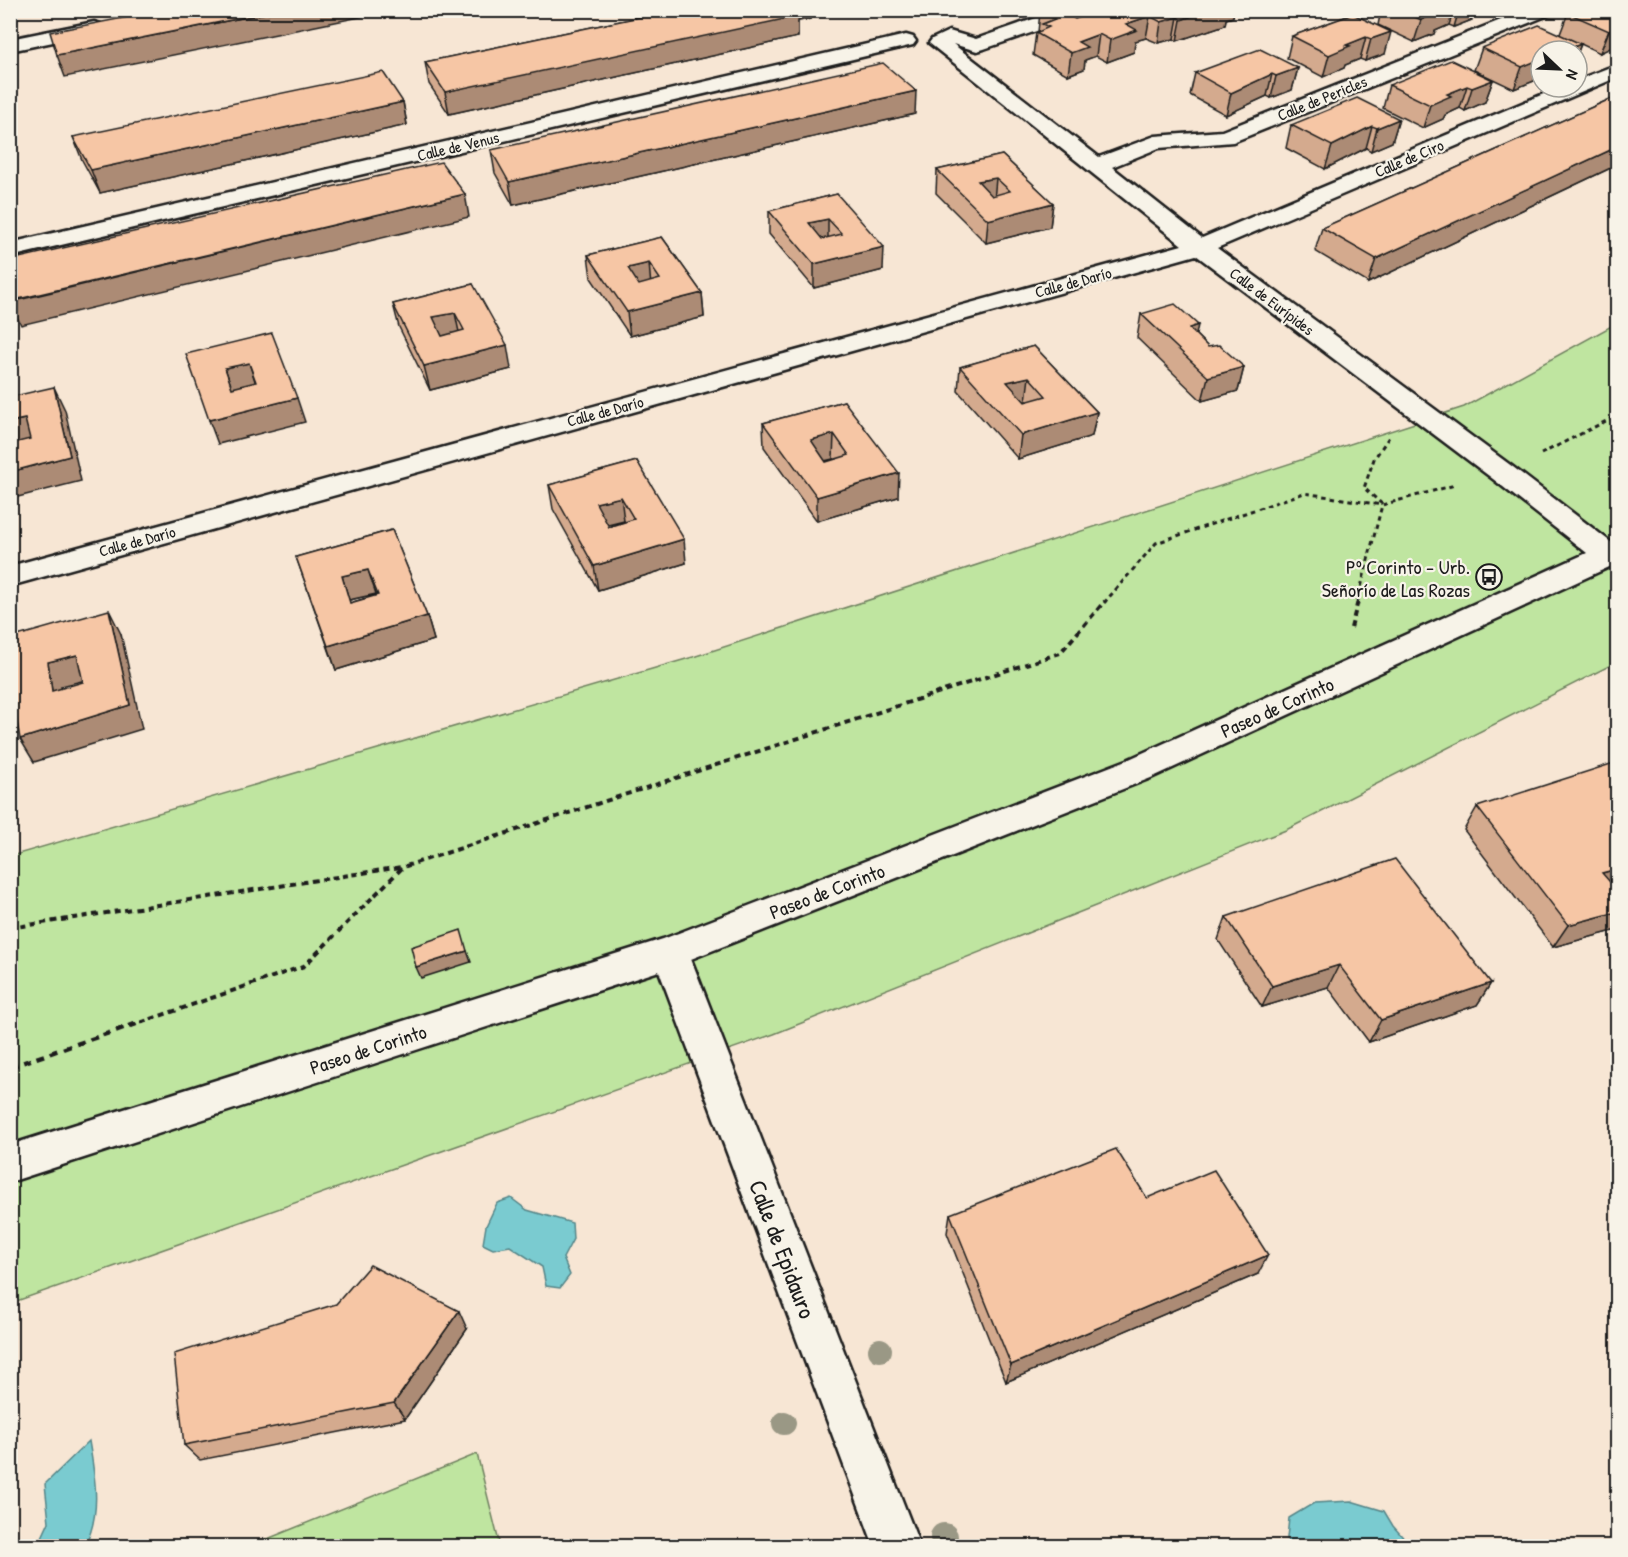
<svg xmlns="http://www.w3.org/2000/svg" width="1628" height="1557" viewBox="0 0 1628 1557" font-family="'Patrick Hand',sans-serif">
  <rect width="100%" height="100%" fill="#f7e6d4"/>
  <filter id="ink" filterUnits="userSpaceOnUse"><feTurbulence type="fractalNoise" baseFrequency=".0167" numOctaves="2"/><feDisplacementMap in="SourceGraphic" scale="12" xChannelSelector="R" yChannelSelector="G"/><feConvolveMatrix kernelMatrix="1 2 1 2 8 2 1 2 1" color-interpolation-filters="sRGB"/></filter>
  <g filter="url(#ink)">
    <g fill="#bfe5a0" stroke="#6e805e" stroke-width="1.5">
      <path d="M1617,323V662L1286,830L774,1034L11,1303V856L693,657L1464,407Z"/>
      <path d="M477,1454L500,1546H250Z"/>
    </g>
    <g fill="#7acbd0" stroke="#548588" stroke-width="1.5">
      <path d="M511,1198L527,1210L572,1223L573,1239L563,1258L570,1275L560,1288L546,1286L542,1267L510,1246L493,1249L483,1244L486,1226L497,1203Z"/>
      <path d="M89,1441C95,1478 102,1512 85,1546H38L49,1522L45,1484Z"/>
      <path d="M1351,1501L1384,1511L1393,1526L1409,1544L1408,1546H1289L1287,1538L1289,1518L1314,1503Z"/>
    </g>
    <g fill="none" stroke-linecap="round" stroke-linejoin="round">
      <g stroke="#1c1c1c" stroke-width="5">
        <g id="minor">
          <path d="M1059,10H1088L1086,14L984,49L977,51L953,44L1099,157L1155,136L1222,131L1526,10H1553L1551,14L1233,142L1159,148L1112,167L1202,238L1560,87H1577V80L1618,64V77L1217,248L1513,467L1612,543L1618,541V563L1151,778L691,959L920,1546H874L659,971L10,1182V1145L663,939L1127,760L1587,553L1493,479L1196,255L10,586V566L1182,245L929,43L932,39L949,31L976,39Z"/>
          <path d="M94,22L101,24L104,28L101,32L10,51V39Z"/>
          <path d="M906,35L913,37L916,41L913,45L10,257V243Z"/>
        </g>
      </g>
      <g stroke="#1c1c1c" stroke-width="3" stroke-dasharray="4.5 4" stroke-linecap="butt">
        <path d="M1541,454L1618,415"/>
        <path d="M1382,504L1364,488L1374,459L1391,434"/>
        <path d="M1104,603L1156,543L1304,493L1382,505"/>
        <path d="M1357,603L1382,505L1455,485"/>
      </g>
      <g stroke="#1c1c1c" stroke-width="4" stroke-dasharray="6 4.5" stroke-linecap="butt">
        <path d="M1351,628L1358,601"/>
        <path d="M10,928L401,867"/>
        <path d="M131,1026L304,966L403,867L1060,653L1105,601"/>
      </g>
      <path stroke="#1c1c1c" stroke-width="4.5" stroke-dasharray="8 6" stroke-linecap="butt" d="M10,1067L135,1024"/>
      <use href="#minor" fill="#f7f3e8" fill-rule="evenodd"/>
    </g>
    <g fill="#9a9885">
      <circle cx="880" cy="1350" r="12"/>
      <circle cx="784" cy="1423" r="12"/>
      <circle cx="944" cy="1537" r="14"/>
    </g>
    <g fill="#d4aa8e" stroke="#1c1c1c" stroke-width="1.5" fill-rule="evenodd">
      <path d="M673,10H810V19L798,21V37L449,114L429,84L425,62Z"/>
      <path d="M1095,10H1234L1233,17L1226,19L1225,25L1177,41L1174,39L1158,43L1146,38L1135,41L1134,52L1107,62L1096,56L1085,60L1084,69L1068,75L1033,55L1036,33L1038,32L1040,12L1075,19L1094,14Z"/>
      <path d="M1381,10H1475L1472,20L1454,27L1449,25L1435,31L1434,34L1414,42L1378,25Z"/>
      <path d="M1617,10L1600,53L1581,44L1577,54V51H1541L1534,81L1514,89L1474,70L1482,48L1560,34L1568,13Z"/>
      <path d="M1353,14L1385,54L1365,61L1360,59L1345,65L1344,68L1323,77L1287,58L1292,36Z"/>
      <path d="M1298,68L1292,90L1271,98L1267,96L1226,115L1190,95L1195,73Z"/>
      <path d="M1493,80L1485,102L1465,111L1460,108L1445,115L1443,119L1423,128L1383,108L1389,85Z"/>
      <path d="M1617,96V165L1368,283L1315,251L1322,228Z"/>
      <path d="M403,102L407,125L100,193L82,160L73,137Z"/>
      <path d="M915,114L513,205L495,173L491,150Z"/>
      <path d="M1399,119L1392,142L1371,151L1366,148L1325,169L1286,148L1291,125Z"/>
      <path d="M1002,155L1053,203L1050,227L986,243L936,193L937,170Z"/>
      <path d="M837,194L883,270L814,288L769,234V211Z"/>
      <path d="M662,237L702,293L704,317L630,336L591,278L588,255Z"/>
      <path d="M473,284L511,369L430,390L399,327L393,304Z"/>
      <path d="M1141,314L1196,335L1208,347L1244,367L1238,391L1202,401L1137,338Z"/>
      <path d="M1034,346L1097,412L1092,436L1018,459L958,391L960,367Z"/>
      <path d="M844,401L898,497L817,521L764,447L763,423ZM833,459H834L826,462L825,460Z"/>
      <path d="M637,461L686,563L598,590L553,509L549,485ZM624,521V522L609,527L608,525Z"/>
      <path d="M392,530L427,616L434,640L336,670L296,557ZM376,594V595L350,603L349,600Z"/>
      <path d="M1477,807L1615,887L1617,930L1553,947L1464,830Z"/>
      <path d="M1226,917L1491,983L1477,1005L1369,1042L1328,987L1262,1007L1218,940Z"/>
      <path d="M1147,1198L1258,1274L1006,1382L947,1233L950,1214Z"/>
      <path d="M467,1329L405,1419L200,1460L184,1445Z"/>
    </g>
    <g fill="#ac8b74" stroke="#1c1c1c" stroke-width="1.5">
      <path d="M42,10H62L44,14Z"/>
      <path d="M281,10H394L65,77L57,55Z"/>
      <path d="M786,10H810V19L798,21V37L449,114L445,92Z"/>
      <path d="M1208,10H1234L1233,17L1226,19L1225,25L1177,41L1181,20Z"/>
      <path d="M1454,10L1449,25L1435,31L1434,34L1414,42L1421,20L1436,11Z"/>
      <path d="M1459,10H1475L1472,20L1454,27Z"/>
      <path d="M1150,16L1146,38L1135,41L1134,52L1107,62L1110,40L1126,24Z"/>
      <path d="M1178,17L1174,39L1158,43L1161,22Z"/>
      <path d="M1617,27V45L1600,53L1609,31Z"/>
      <path d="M1391,32L1385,54L1365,61L1371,39Z"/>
      <path d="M1099,34L1096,56L1085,60L1084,69L1068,75L1071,53L1078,42Z"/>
      <path d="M1366,37L1360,59L1345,65L1344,68L1323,77L1329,55L1346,45Z"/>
      <path d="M1581,44L1577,54V51H1562Z"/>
      <path d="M1541,55V74L1535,77L1534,81L1514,89L1522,67Z"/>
      <path d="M1298,68L1292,90L1271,98L1276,76Z"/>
      <path d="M1272,74L1267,96L1226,115L1231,93Z"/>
      <path d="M1493,80L1485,102L1465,111L1472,88Z"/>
      <path d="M1467,86L1460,108L1445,115L1443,119L1423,128L1430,105L1447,94Z"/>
      <path d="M916,91L915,114L513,205L509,182Z"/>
      <path d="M403,102L407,125L100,193L91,170Z"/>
      <path d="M1399,119L1392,142L1371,151L1377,128Z"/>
      <path d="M1372,126L1366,148L1325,169L1332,146Z"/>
      <path d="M1617,147V165L1368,283L1376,259Z"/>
      <path d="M996,178L994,201L978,181Z"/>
      <path d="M465,194L469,217L21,325L10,302Z"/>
      <path d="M1053,203L1050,227L986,243L988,220Z"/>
      <path d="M828,219V242L809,246V223Z"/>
      <path d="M884,247L883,270L814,288V264Z"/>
      <path d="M649,263L651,287L630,291L628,268Z"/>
      <path d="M702,293L704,317L630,336L627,312Z"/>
      <path d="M455,313L460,337L438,341L433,317Z"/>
      <path d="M1198,325L1193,349L1189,328Z"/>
      <path d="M507,345L511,369L430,390L424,366Z"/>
      <path d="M249,363L257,387L233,392L225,368Z"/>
      <path d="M1244,367L1238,391L1202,401L1208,377Z"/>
      <path d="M1029,377L1026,401L1005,406L1007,382Z"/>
      <path d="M54,387L65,410L81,481L10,499V472L70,456Z"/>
      <path d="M297,398L305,422L218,444L209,420Z"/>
      <path d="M1097,412L1092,436L1018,459L1021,435Z"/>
      <path d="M25,419L37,443L10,462V422Z"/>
      <path d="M834,434L833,459L811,464V440Z"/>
      <path d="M899,473L898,497L817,521V497Z"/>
      <path d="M621,497L624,521L600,527L596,503Z"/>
      <path d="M684,539L686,563L598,590L594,566Z"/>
      <path d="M368,570L376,594L349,600L342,576Z"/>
      <path d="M109,610L121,634L142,729L34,762L20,739L130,705Z"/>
      <path d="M427,616L434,640L336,670L328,646Z"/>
      <path d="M77,655L90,679L61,686L65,715L52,691L48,662Z"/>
      <path d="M1617,869V886L1587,896L1602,873Z"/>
      <path d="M1617,912V930L1553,947L1568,925Z"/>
      <path d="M467,951L471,962L421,978L416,967Z"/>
      <path d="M1339,965L1328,987L1262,1007L1272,986Z"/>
      <path d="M1491,983L1477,1005L1369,1042L1381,1020Z"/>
      <path d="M1268,1255L1258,1274L1006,1382L1011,1365Z"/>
      <path d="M459,1311L467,1329L405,1419L394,1403Z"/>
    </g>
    <g fill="#f6c6a5" stroke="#1c1c1c" stroke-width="1.5" fill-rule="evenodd">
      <path d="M165,10H281L57,55L50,32Z"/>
      <path d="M673,10H793L798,16L445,92L425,62Z"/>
      <path d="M1045,10H1059L1075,19L1102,11L1101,10H1208L1181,20L1178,17L1161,22L1150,16L1126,24L1137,30L1110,40L1099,34L1078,42L1087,47L1071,53L1036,33L1049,27L1042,24L1055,19L1040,12Z"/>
      <path d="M1400,10H1437L1440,12L1421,20Z"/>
      <path d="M1575,10H1617V27L1609,31L1568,13Z"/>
      <path d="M1353,14L1391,32L1371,39L1366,37L1346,45L1350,46L1329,55L1292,36Z"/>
      <path d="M1539,25L1581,44L1562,51L1557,49L1552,51H1541V55L1538,57L1541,59L1522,67L1482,48Z"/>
      <path d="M1260,49L1298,68L1276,76L1272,74L1231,93L1195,73Z"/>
      <path d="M1451,60L1493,80L1472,88L1467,86L1447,94L1451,96L1430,105L1389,85Z"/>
      <path d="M883,63L916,91L509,182L491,150Z"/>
      <path d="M383,72L403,102L91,170L73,137Z"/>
      <path d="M1617,96V147L1376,259L1322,228Z"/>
      <path d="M1357,98L1399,119L1377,128L1372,126L1332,146L1291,125Z"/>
      <path d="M1002,155L1053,203L988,220L937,170ZM996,178L1010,191L992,196L978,181Z"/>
      <path d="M441,162L465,194L10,301V260Z"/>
      <path d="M837,194L884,247L814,264L769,211ZM828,219L842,234L822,239L809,223Z"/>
      <path d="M662,237L702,293L627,312L588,255ZM649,263L660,279L639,285L628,268Z"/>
      <path d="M473,284L507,345L424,366L393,304ZM455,313L464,330L442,336L433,317Z"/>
      <path d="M1175,304L1198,325L1189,328L1208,347L1219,345L1244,367L1208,377L1141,314Z"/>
      <path d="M272,333L297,398L209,420L186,354ZM249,363L256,382L232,388L225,368Z"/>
      <path d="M1034,346L1097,412L1021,435L960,367ZM1029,377L1046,396L1025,402L1007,382Z"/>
      <path d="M54,387L70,456L10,472V444L30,439L25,419L10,422V397Z"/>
      <path d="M844,401L899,473L817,497L763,423ZM834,434L849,455L826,462L811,440Z"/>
      <path d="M637,461L684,539L594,566L549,485ZM621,497L634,519L609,527L596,503Z"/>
      <path d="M392,530L427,616L328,646L296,557ZM368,570L378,595L350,603L342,576Z"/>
      <path d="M109,610L130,705L20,739L10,683V638ZM77,655L83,682L52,691L48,662Z"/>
      <path d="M1617,762V869L1602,873L1617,890V912L1568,925L1477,807Z"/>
      <path d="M1395,859L1491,983L1381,1020L1339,965L1272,986L1226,917Z"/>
      <path d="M461,930L467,951L416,967L411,947Z"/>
      <path d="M1116,1149L1147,1198L1214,1170L1268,1255L1011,1365L950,1214Z"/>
      <path d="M370,1265L459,1311L394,1403L184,1445L174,1354L336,1304Z"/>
    </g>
  </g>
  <defs>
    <g id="bus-ring" transform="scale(1.35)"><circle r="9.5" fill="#f7f3e8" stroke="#1c1c1c" stroke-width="1.5"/><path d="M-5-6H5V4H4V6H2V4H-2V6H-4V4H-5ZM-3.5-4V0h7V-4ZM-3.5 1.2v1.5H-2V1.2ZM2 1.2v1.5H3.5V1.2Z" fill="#1c1c1c"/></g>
  </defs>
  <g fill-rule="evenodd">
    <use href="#bus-ring" x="1489" y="577"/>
  </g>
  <g text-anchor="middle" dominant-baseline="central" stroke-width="4.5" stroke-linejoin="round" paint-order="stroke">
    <g font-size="16" fill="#1c1c1c" stroke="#f7f3e8">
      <text transform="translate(1322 98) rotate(-22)">Calle de Pericles</text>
      <text transform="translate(458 146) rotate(-13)">Calle de Venus</text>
      <text transform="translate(1409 158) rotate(-23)">Calle de Ciro</text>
      <text transform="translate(1073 282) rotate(-15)">Calle de Darío</text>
      <text transform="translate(1272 301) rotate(37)">Calle de Eurípides</text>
      <text transform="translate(605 411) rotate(-15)">Calle de Darío</text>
      <text transform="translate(137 541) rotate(-15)">Calle de Darío</text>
    </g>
    <g font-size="20" fill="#1c1c1c" stroke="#f7f3e8" text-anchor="end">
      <text x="1470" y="566">Pº Corinto - Urb.<tspan x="1470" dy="23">Señorío de Las Rozas</tspan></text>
    </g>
    <g font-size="20" fill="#1c1c1c" stroke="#f7f3e8">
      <text transform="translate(1277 707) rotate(-24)">Paseo de Corinto</text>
      <text transform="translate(827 891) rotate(-21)">Paseo de Corinto</text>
      <text transform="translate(368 1049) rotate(-18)">Paseo de Corinto</text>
    </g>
    <g font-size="24" fill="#1c1c1c" stroke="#f7f3e8">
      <text transform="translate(783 1249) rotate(69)">Calle de Epidauro</text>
    </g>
  </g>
  <rect width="1628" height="1557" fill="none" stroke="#f7f3e8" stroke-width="36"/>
  <rect x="18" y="18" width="1592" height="1521" fill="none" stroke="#1c1c1c" stroke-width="2" filter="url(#ink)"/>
  <g transform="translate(1559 69) rotate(113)"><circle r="28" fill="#f7f3e8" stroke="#9f9d96" stroke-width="1.5"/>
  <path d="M0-4.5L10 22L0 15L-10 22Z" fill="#1c1c1c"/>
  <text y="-9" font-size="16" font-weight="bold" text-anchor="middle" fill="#1c1c1c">N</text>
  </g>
</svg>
